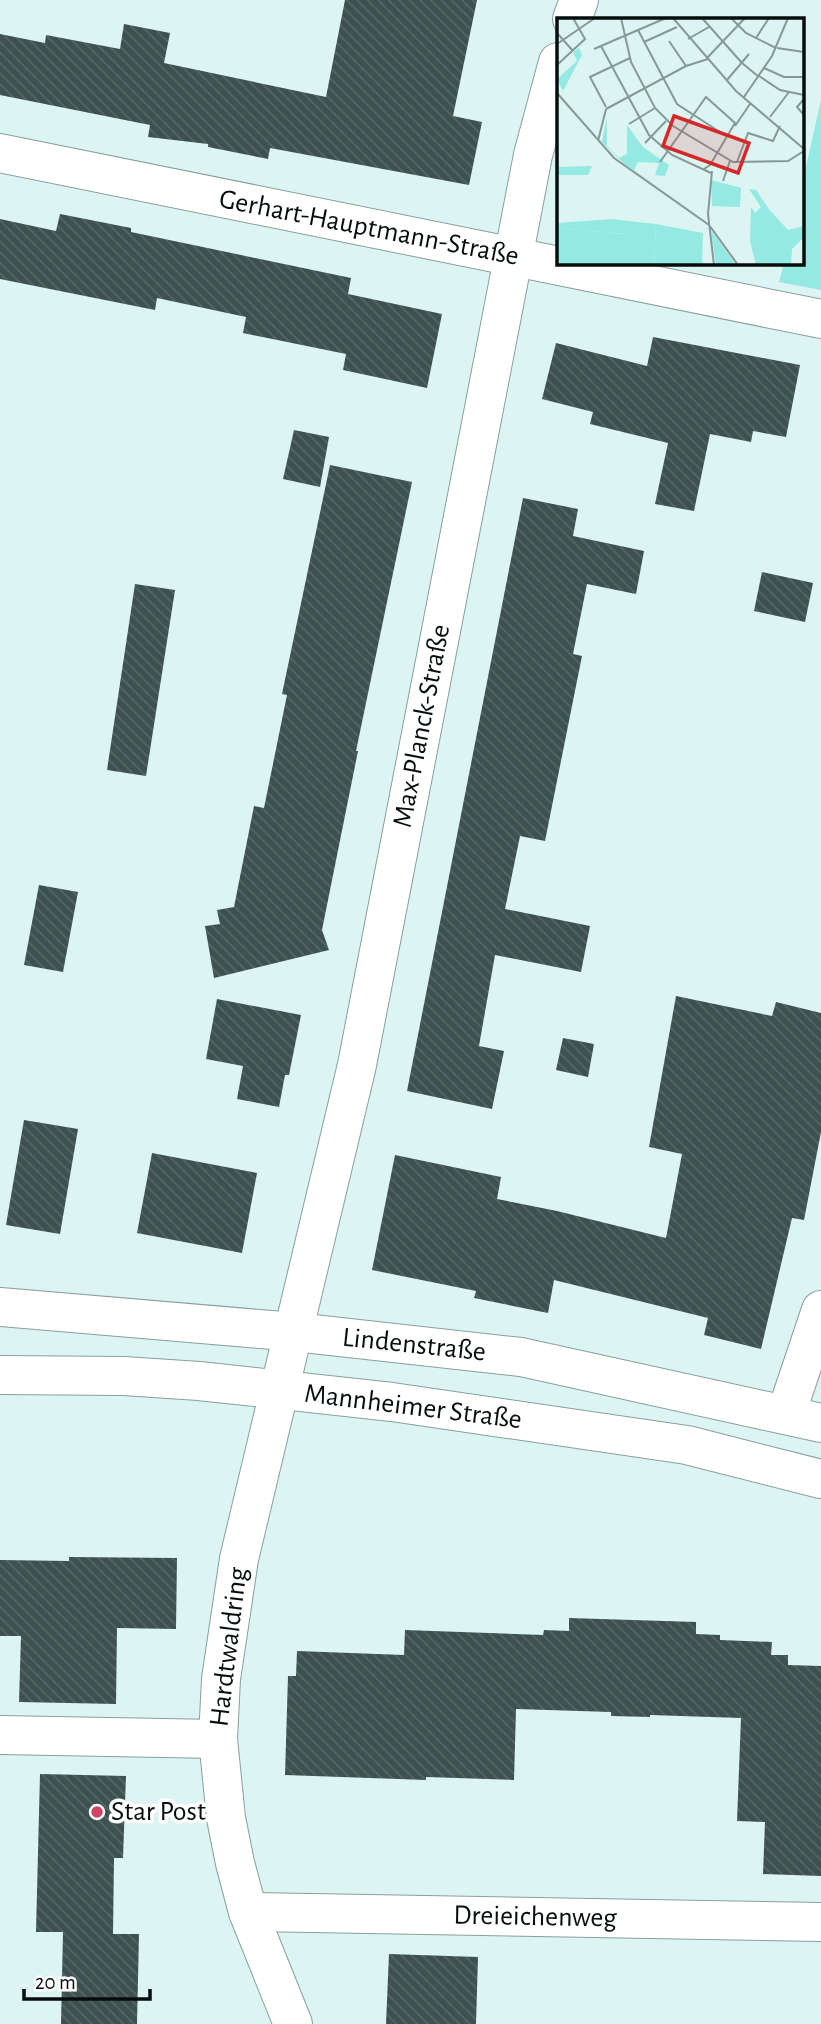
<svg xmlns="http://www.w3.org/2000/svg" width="821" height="2024" viewBox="0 0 821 2024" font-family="'Alegreya Sans',sans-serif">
  <defs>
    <pattern id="building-back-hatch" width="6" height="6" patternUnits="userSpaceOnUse" patternTransform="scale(1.75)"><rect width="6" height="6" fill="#3d5250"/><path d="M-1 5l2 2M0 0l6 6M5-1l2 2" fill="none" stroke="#556664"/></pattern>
  </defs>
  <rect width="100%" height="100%" fill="#dcf5f2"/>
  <path fill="#94e9e2" d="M821,100V290L779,282L784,263L802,262V184Z"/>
  <g fill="url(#building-back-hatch)">
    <path d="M345,0H477L453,116L482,122L469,185L270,148L268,159L208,147V144L148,137L150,125L0,95V34L45,43L46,35L120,49L124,24L170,33L164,63L326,97Z"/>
    <path d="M60,214L131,228V232L351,278L348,294L442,314L427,388L343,370L346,354L243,333L246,317L157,298L155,310L0,279V219L56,231Z"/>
    <path d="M653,337L800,365L786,437L753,431L751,442L710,434L694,511L655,504L668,443L590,424L593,412L542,399L556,343L647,366Z"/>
    <path d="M294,430L329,437L320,487L283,479Z"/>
    <path d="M330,465L412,482L356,751H358L322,930L329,950L214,978L205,926L220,924L217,910L234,907L254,806L264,808L287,695L282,694Z"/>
    <path d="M523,498L578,509L573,536L644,551L636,594L587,584L573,654L582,656L545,841L520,836L505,909L590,926L581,972L495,955L479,1046L504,1051L492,1109L407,1091Z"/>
    <path d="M762,572L813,583L805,622L754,611Z"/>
    <path d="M135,584L175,590L146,776L107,770Z"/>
    <path d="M39,885L78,892L63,972L24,965Z"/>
    <path d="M676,996L772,1016L776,1002L821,1013V1132L804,1220L792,1218L761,1349L704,1335L708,1318L554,1280L548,1313L474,1298L476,1291L372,1270L395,1155L501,1177L497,1199L557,1211L666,1238L682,1154L649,1147Z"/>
    <path d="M217,999L301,1015L289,1075H285L279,1107L237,1099L243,1066L206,1059Z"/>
    <path d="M563,1038L594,1044L588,1077L556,1070Z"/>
    <path d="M24,1120L78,1129L60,1234L6,1225Z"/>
    <path d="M152,1153L257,1173L242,1253L137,1233Z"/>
    <path d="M69,1557L177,1558L176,1629L117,1628L116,1704L19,1702L21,1636H0V1560L69,1561Z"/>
    <path d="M569,1618L696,1622V1634L720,1635V1640L772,1642L771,1655H788V1665L821,1666V1876L763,1874L765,1822L737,1821L741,1718L650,1715V1717L611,1716V1712L516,1709L514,1780L426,1777V1780L285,1775L288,1676H296L297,1651L404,1655L405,1630L543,1635L544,1630L569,1631Z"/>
    <path d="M40,1774L126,1776L123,1858H114L113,1934H139L137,2024H61L63,1932H36Z"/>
    <path d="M389,1954L478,1957L476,2024H386Z"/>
  </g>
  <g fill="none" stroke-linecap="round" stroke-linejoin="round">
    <g stroke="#889f9d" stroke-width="40">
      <g id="minor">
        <path d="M572,19L579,0"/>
        <path d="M0,153L821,319"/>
        <path d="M0,1307L295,1332L521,1357L821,1423"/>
        <path d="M786,1414L821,1310"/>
        <path d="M0,1735L218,1739"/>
        <path d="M248,1912L821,1922"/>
        <path d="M293,2024L248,1912L235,1863L226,1818L218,1739L221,1679L239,1559L357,1065L533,155L558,62"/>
      </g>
    </g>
    <g stroke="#889f9d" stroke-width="40">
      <path id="tertiary" d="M0,1375L124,1376L199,1381L392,1402L687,1445L821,1479"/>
    </g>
    <use href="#minor" stroke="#fff" stroke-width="38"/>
    <use href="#tertiary" stroke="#fff" stroke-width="38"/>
  </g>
  <circle fill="#d24368" stroke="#fff" stroke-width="2.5" cx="97" cy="1812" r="7"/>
  <g text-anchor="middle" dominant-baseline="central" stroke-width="7" stroke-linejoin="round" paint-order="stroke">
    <g font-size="28" fill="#060e0d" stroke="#fff">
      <text transform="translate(369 228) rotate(11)">Gerhart-Hauptmann-Straße</text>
      <text transform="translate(422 726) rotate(-79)">Max-Planck-Straße</text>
      <text transform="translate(414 1345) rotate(6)">Lindenstraße</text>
      <text transform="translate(413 1407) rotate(7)">Mannheimer Straße</text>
      <text transform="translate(229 1647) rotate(-83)">Hardtwaldring</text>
      <text transform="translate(535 1917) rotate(1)">Dreieichenweg</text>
    </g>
    <g font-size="28" fill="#060e0d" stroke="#fff" text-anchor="start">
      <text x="111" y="1812">Star Post</text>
    </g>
  </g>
  <g transform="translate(557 18)">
    <rect width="247" height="247" fill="#dcf5f2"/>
    <path d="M50,99V128L62,140L70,136V107L86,129L112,147L108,158L98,157L102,145L81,144L77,152L149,203L66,145L45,124ZM194,189L207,206L214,194L210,189L231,212L247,208V219L235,231L234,247H199L193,223ZM154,212L179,247H159Z" fill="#94e9e2"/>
    <path d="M192,171L199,172L214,194L220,207L214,212L196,197L204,189ZM71,203L99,206L97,247H0V210L68,216Z" fill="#94e9e2"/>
    <path d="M99,206L146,215L145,247H97Z" fill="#94e9e2"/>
    <path d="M22,30L25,37L6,73L0,61L20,43L16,34Z" fill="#94e9e2"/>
    <path d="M35,148L31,157H0V149ZM154,162L184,170L183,189L155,188ZM56,201L71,203L69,216L0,210V205Z" fill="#94e9e2"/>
    <path fill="none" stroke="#869996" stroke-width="2" d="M64,0L74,44L98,90L116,108L176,144L231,143L247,133M116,0L179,73L247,131M145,0L185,45M174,0L189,15L219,30M81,12L120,86L169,118M0,15L16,33M199,20L212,0M131,21L152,9M112,23L129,48M87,24L120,9M0,26L38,0M44,28L92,117L115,137L154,155M220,30L247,34M37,31L109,0M150,40L188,0M185,45L202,59M0,47L28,21L16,0M207,50L227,59H247M202,58L223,72L247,77M170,62L192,36M0,75L57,140L152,207L181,247M187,79L215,38L231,0M247,81L240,89L247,97M49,89L33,59L73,40M49,91L129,48L151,41M213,99L232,74M72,106L98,90M178,108L193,86M41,123L49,91M88,125L109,103M103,144L149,79L178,105L153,147L147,151M180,144L191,115L216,123L223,108M155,153L151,196L157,247M166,163L173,143"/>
    <path fill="#d62828" fill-opacity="0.15" stroke="#d62828" stroke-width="3.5" d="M117,98L192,125L181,155L106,128Z"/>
    <rect width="247" height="247" fill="none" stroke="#060e0d" stroke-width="3.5"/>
  </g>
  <path d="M24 1989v10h126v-10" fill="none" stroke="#060e0d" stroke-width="3.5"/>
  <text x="35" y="1989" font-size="21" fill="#060e0d" stroke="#ffffff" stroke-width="5" paint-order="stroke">20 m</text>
</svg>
